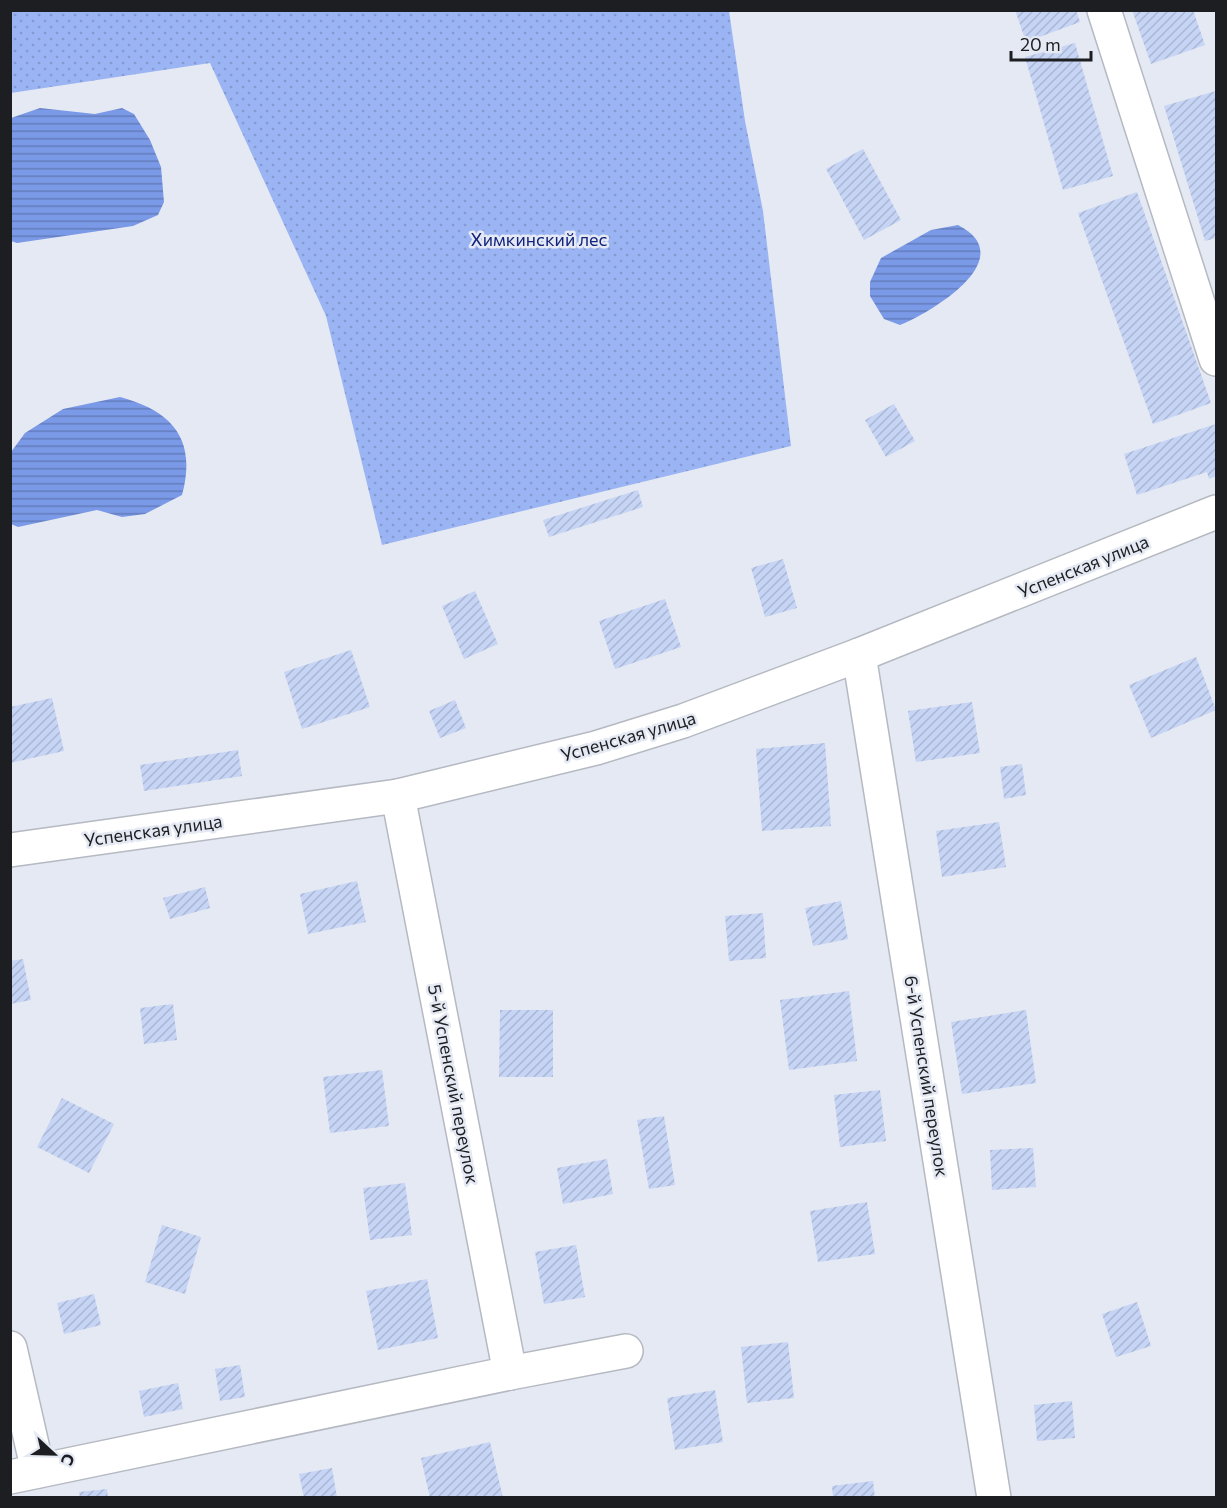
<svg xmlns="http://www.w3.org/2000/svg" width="1227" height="1508" viewBox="0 0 1227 1508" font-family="Commissioner,sans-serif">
  <defs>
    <pattern id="park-dots" width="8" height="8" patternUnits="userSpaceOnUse" patternTransform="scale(1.5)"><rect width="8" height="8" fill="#9ab4f4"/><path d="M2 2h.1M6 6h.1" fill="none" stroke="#849ad1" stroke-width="1.8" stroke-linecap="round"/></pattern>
    <pattern id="water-rules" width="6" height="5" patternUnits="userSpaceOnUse" patternTransform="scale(1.5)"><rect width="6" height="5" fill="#7a99e7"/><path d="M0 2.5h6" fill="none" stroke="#637cbb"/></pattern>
    <pattern id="building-hatch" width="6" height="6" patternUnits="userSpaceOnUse" patternTransform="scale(1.5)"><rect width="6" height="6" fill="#c6d4f5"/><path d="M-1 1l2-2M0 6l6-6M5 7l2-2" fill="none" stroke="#aab6d2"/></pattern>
  </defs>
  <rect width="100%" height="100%" fill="#e5e9f3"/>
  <path fill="url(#park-dots)" d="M11,10L729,11L745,121L763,211L791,446L382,545L326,316L210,63L11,93Z"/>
  <g fill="url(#water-rules)">
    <path d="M40,108L95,114L122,108L134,114L150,140L161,167L164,202L158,215L133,226L17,243L11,241V118Z"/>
    <path d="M958,225C1022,258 932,312 900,325L884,319L870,296V282L881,258L931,230Z"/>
    <path d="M120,397C173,411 197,440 182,495L145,514L122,517L97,510L18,527L11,524V452L25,433L63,409Z"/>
  </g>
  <g fill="url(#building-hatch)">
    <path d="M1015,10H1076L1080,22L1026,42Z"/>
    <path d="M1132,10H1193L1205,45L1151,64Z"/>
    <path d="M1075,43L1113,176L1063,190L1025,57Z"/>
    <path d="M1216,91V238L1205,241L1164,106Z"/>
    <path d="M863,149L901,220L864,240L826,169Z"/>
    <path d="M1137,192L1211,403L1153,424L1078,213Z"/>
    <path d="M894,404L915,441L886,457L865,420Z"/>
    <path d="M1216,424V476L1209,479L1207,472L1137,495L1124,454Z"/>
    <path d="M638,490L643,507L549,537L543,520Z"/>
    <path d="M783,559L797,608L765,617L751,568Z"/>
    <path d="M475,591L498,644L464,659L442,606Z"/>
    <path d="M665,599L681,647L615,669L599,621Z"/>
    <path d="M351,650L370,707L302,729L284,672Z"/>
    <path d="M1196,657L1216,710L1151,738L1129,685Z"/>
    <path d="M52,698L64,751L10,763V707Z"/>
    <path d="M455,700L466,728L440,738L429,711Z"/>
    <path d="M972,702L980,753L916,762L908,711Z"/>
    <path d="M825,743L831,826L762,831L756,749Z"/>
    <path d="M238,750L242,776L144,791L140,765Z"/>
    <path d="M1022,764L1026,795L1004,799L1000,767Z"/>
    <path d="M999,822L1006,867L942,877L936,831Z"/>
    <path d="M357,881L366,922L308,934L300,894Z"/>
    <path d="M205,887L210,908L170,919L163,898Z"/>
    <path d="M841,901L848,939L813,946L805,908Z"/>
    <path d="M763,913L766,958L729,961L725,916Z"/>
    <path d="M23,959L31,1000L10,1004V961Z"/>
    <path d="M849,991L857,1061L789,1070L780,1000Z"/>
    <path d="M173,1004L177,1040L144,1044L140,1008Z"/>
    <path d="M500,1010H553V1077H499Z"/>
    <path d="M1026,1010L1036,1083L962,1094L951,1022Z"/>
    <path d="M382,1070L389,1126L330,1133L323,1077Z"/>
    <path d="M880,1090L886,1141L840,1147L834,1095Z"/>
    <path d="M62,1098L114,1124L89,1173L37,1147Z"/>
    <path d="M664,1116L675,1185L649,1189L637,1120Z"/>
    <path d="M1033,1148L1036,1187L992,1190L990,1150Z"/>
    <path d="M607,1159L613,1194L563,1204L557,1168Z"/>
    <path d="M405,1183L412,1235L370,1240L363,1188Z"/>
    <path d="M867,1202L875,1254L818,1262L810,1211Z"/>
    <path d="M162,1225L201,1237L185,1294L145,1282Z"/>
    <path d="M576,1245L585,1297L544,1304L535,1252Z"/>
    <path d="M427,1279L438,1338L378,1350L366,1291Z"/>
    <path d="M94,1294L101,1325L64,1334L57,1303Z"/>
    <path d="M1137,1302L1151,1346L1116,1357L1102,1314Z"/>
    <path d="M788,1342L794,1398L747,1403L741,1347Z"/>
    <path d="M240,1365L245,1397L220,1401L215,1369Z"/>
    <path d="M178,1383L183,1409L144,1417L139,1391Z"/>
    <path d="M715,1390L723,1442L675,1450L667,1398Z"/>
    <path d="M1072,1401L1075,1438L1037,1441L1034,1405Z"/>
    <path d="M490,1442L503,1498H430L421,1458Z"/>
    <path d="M332,1468L337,1498H304L299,1474Z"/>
    <path d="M873,1481L875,1498H833L832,1486Z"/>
    <path d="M107,1489L108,1498H80L79,1492Z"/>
  </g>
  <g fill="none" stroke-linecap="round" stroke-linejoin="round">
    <g stroke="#b5b9c2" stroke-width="36">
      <g id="minor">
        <path d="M1104,10L1216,359"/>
        <path d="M859,655L994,1498"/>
        <path d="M398,796L510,1373"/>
        <path d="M10,850L398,796L596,748L683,721L859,655L1216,512"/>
        <path d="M10,1348L38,1471"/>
        <path d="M10,1477L510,1373L626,1351"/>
      </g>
    </g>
    <use href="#minor" stroke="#fff" stroke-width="33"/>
  </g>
  <g text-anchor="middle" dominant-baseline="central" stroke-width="5" stroke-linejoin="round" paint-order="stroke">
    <g font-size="18" fill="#12247d" stroke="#e5e9f3">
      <text x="539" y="239">Химкинский лес</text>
    </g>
    <g font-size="18" fill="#1c1e21" stroke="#e5e9f3">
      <text transform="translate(1083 566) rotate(-22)">Успенская улица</text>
      <text transform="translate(628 736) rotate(-16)">Успенская улица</text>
      <text transform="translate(153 830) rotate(-8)">Успенская улица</text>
      <text transform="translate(927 1076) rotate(81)">6-й Успенский переулок</text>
      <text transform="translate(454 1084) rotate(79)">5-й Успенский переулок</text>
    </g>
  </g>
  <rect width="1227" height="1508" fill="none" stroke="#1c1e21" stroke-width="24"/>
  <g transform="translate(54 1454) rotate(112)" stroke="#e5e9f3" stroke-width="4.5" paint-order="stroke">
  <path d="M0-4.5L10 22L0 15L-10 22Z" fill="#1c1e21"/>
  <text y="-9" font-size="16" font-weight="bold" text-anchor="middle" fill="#1c1e21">С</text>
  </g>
  <path d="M1011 51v9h80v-9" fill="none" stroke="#1c1e21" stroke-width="3"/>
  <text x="1020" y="51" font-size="18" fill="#1c1e21" stroke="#e5e9f3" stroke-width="4.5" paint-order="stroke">20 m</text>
</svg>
